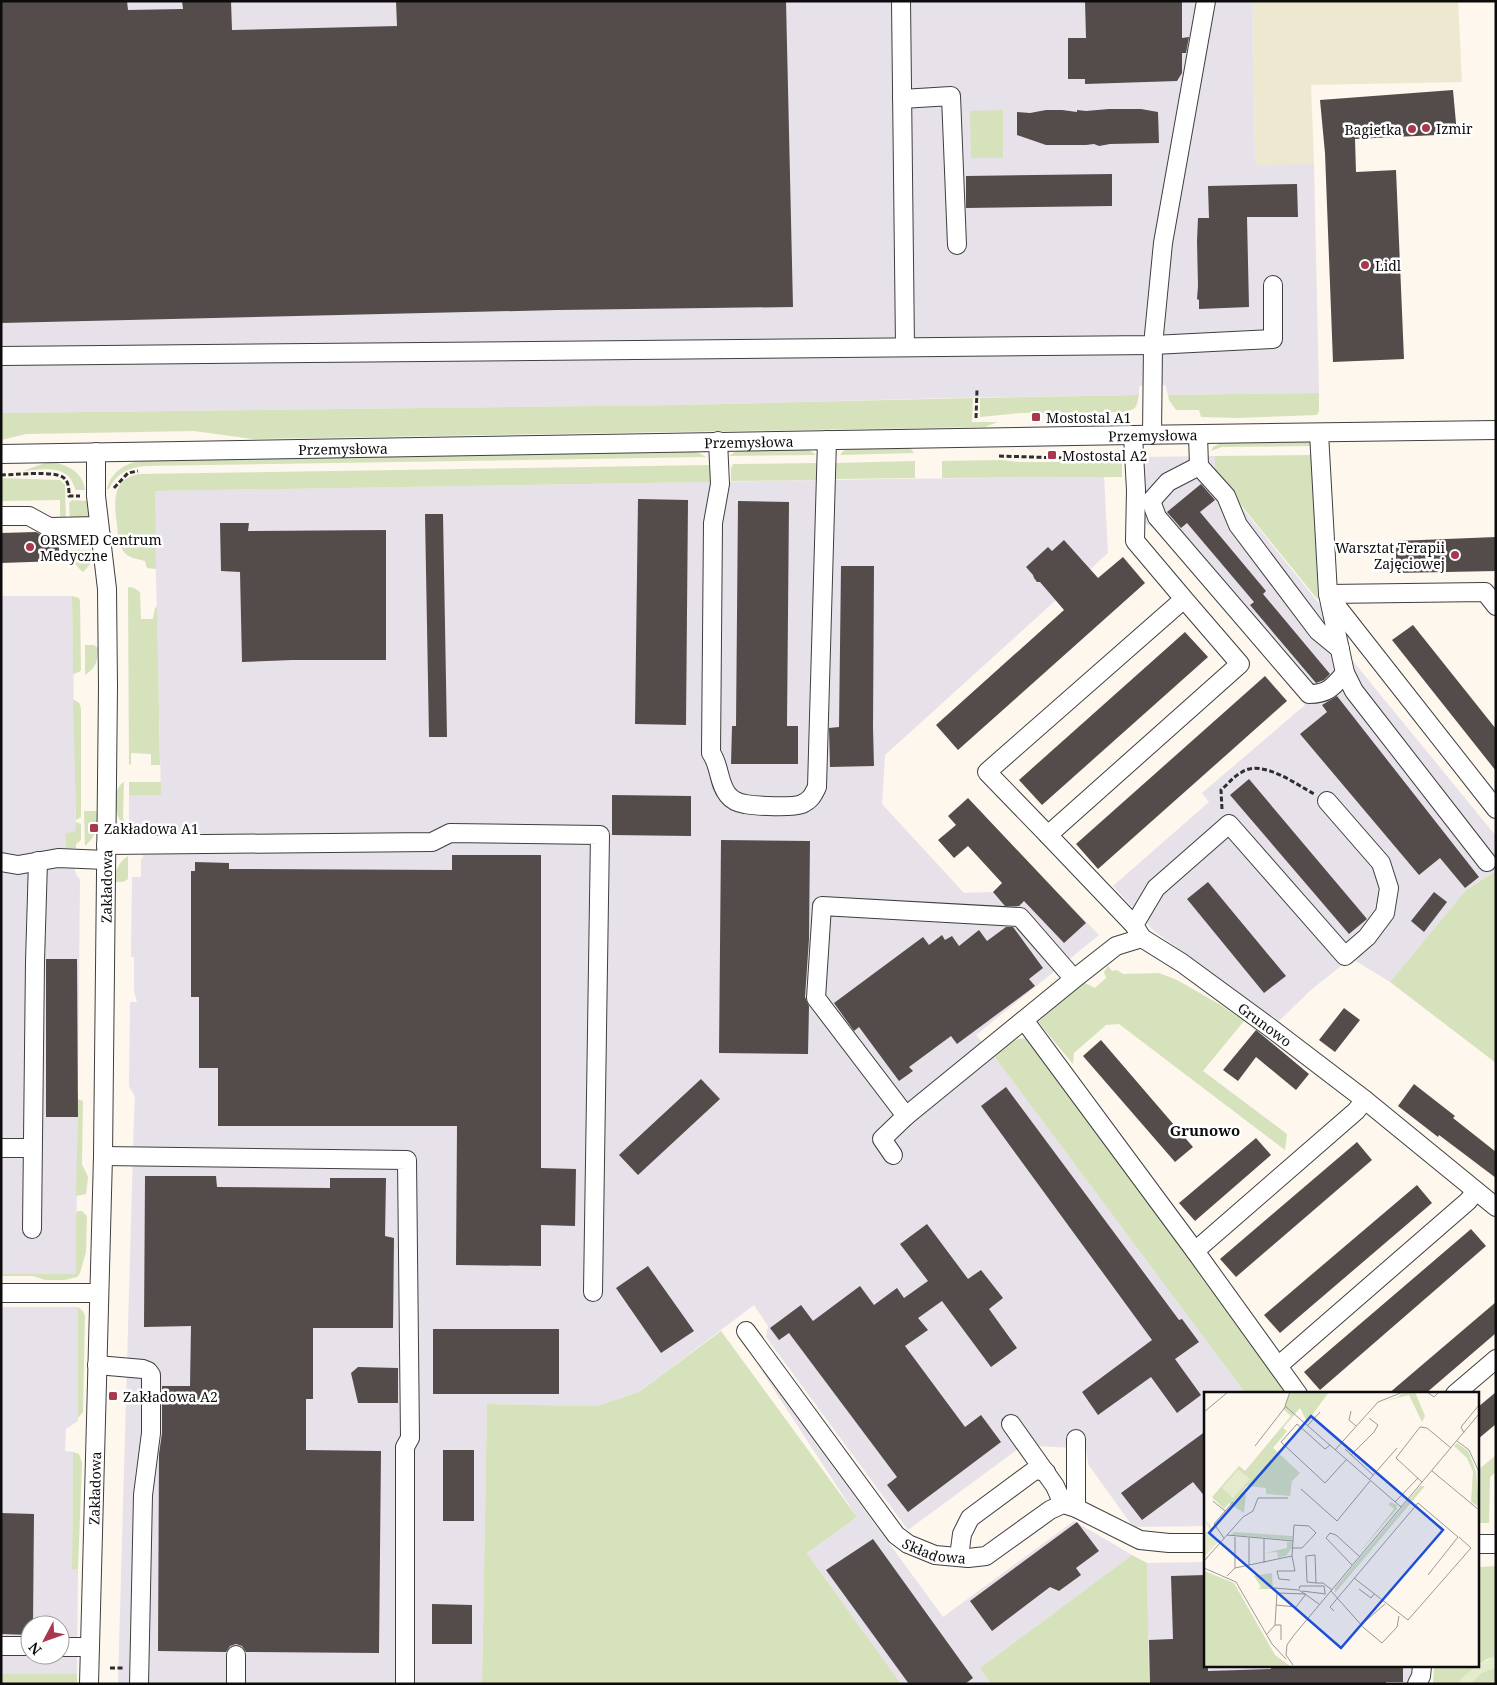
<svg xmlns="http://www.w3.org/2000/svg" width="1497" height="1685" viewBox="0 0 1497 1685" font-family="'Noto Serif',serif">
  <rect width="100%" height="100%" fill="#fdf7ed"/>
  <g fill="#e7e1ea" fill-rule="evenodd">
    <path d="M1,1H1253L1255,164H1314L1319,393L1168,395L1165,385L1139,386V395L951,398L681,405L1,413Z"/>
    <path d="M1215,456V474L1337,626L1343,649L1496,836V871L1466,890L1390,982L1351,958L1312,989L1279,1021L1154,931L1113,886L1209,802L1202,793L1305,705L1154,528L1144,523V457Z"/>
    <path d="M1104,477L1108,553L885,755L882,804L964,893L993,892L1026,860L1099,935L976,1035L994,1056L1246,1394H1206V1526L1133,1527L1088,1464L1085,1440L1075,1448L1036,1446L1018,1449L908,1530L766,1337L768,1326L754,1305L639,1392L597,1406L487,1404L482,1684H118L134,1115L135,1097L129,1086L130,1002H137L134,991V957H131L132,877H141V859L143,858V830L136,829L131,825L129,820V795H161L154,491L888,479Z"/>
    <path d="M1,596H72L76,831L65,833L66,848H74L75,871L77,876L80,879L76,1274H1Z"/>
    <path d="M1,1307H78V1421L66,1429L65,1451L73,1452L72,1569H78L77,1674H1ZM30,1625H60V1655H30Z"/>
    <path d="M754,1359L943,1617L1074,1521L1132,1555L980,1668L991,1684H901L807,1553L857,1517Z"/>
    <path d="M1206,1562V1666H1414L1412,1678L1404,1684H1149L1147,1563Z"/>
  </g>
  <path fill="#efe8d1" d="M1253,1H1458L1462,82L1311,85L1314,164L1255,165Z"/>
  <g fill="#d6e2bc">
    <path d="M1003,110V158H971L970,111Z"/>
    <path d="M1319,393V411L1317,415L1236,418L1201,417L1199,410H1176L1169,400L1168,395Z"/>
    <path d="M1139,395C1136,409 1137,409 1123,412L1020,413L980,417V398Z"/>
    <path d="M973,398L972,422H998L985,427L253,439L194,431L26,434L1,440V413L681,405Z"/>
    <path d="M1309,441L1315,446L1222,447L1211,451L1213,447L1221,443Z"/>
    <path d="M907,448L911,449L914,453L840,455L843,451L848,449Z"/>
    <path d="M808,450L811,451L816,455L729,456L735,452L741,451Z"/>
    <path d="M694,452L699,453L706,457L144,466C127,468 116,474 109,489H107C111,472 125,463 141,461Z"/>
    <path d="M1312,455L1318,600L1215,473V456Z"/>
    <path d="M1122,458V477L942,478V461L1002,460L1019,462H1064L1085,459Z"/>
    <path d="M915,461V478L836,479V463Z"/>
    <path d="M52,462C68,465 83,472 85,490H76C73,486 73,480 68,476C57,466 37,470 23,471L45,463Z"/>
    <path d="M819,463V480L731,481V468L733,464Z"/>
    <path d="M710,465V482L155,491L156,569L147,568L145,561C137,559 129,558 124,552C118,545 118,534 117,525C114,505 111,479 139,474Z"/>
    <path d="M1,478L60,480L65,485L66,521L60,522V500L1,501Z"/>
    <path d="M72,500L87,501L89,517L87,519L70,521L69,503Z"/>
    <path d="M71,550H89L94,552C92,561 90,566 83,572C76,566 71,560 71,550Z"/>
    <path d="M128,587L134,588L140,592L141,619H153L155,608L157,607L160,765H151V754L131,753V764L129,765Z"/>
    <path d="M72,596L79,598L80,601L81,670L79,672L73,674Z"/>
    <path d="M85,645H94L98,648C98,661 96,668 85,675Z"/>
    <path d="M73,700C81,702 81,706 81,714V817L76,820Z"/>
    <path d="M124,782L123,817L127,829C115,821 110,789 124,782Z"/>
    <rect x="129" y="782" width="32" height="13"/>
    <path d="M84,811H95L98,814C98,828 96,836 85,846Z"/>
    <path d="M76,822L81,824V840L76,844V848H66L65,833L75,831Z"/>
    <path d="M128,856V879L123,882H115C114,871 119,862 128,856Z"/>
    <path d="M1496,871V1063L1390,982L1466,890Z"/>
    <path d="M1108,966L1112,971L1117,970L1123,974L1159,973L1177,980L1219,1004L1244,1021L1203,1071L1287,1134L1285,1150L1119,1024L1106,1025L1074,1053L1073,1064L1038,1022L1083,982L1095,988L1106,978L1104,972Z"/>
    <path d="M1024,1038L1032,1043L1288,1394H1246L994,1056L1014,1040Z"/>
    <path d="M78,1099L83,1101L82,1164L88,1177L86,1194L76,1196Z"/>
    <path d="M78,1211H82L87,1216L86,1252L80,1273L77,1277L65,1280H45L33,1276H1V1274H76V1213Z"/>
    <path d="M78,1307L83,1311L85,1316L83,1412L78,1418Z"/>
    <path d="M721,1331L857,1517L807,1553L901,1684H482L487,1404L597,1406L639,1392Z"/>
    <path d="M73,1452L79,1454L82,1463L78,1569H72Z"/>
    <path d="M1496,1455V1472L1490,1477L1489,1523H1478V1470Z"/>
    <path d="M1132,1555L1147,1563L1149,1684H991L980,1668Z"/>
    <path d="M1496,1566V1657L1487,1659L1478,1665V1567Z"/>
    <path d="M1434,1666H1477L1457,1684H1433Z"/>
    <path d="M1496,1667V1684H1470L1481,1673Z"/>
    <path d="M1,1674H77V1683L1,1684Z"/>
  </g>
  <path fill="#e5ebcc" d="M1496,1657V1667L1481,1673L1470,1684H1457C1467,1672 1481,1661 1496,1657Z"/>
  <g fill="#534c4a">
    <path d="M1,1H127L128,10L183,9L182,1H231L232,30L397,26L396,1H786L793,307L558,310L1,323Z"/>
    <path d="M1085,1H1182V38L1189,37L1186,53H1182V73L1177,81L1085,84V79H1068V38H1086Z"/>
    <path d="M1453,90L1457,134L1355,139L1356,172L1396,170L1404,359L1333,362L1325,153L1320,100Z"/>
    <path d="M1109,109H1141L1158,112L1159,143L1110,144L1099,146L1094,144L1086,145H1046L1017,135V112L1030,113L1046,110H1062L1077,112V110L1086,111Z"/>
    <path d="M1112,174V206L966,208V176Z"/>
    <path d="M1297,184L1298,217H1247L1249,307L1199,309V300L1197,299L1198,286L1197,241L1198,218H1209L1208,186Z"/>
    <path d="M1201,484L1215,500L1200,512L1266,591L1263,594L1330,674L1324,680L1316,683L1250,605L1254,602L1187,523L1181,528L1167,512Z"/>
    <path d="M638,499L688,500L686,725L635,724Z"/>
    <path d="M738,501L789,502L787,726H798V764H731L732,726H736Z"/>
    <path d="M425,514H443L447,737H429Z"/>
    <path d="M220,523H249L248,531L386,530V660H292L242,662L240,572L221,571Z"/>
    <path d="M36,532L49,538L59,537V561L1,563V533Z"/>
    <path d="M1496,537V571L1396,573V541Z"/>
    <path d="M1064,540L1098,578L1123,557L1145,583L958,750L936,725L1064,610L1040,582H1037L1034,578L1033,575L1026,567L1048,547L1052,551Z"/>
    <path d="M841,566H874L873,727L874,766L830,767L829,728L839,727Z"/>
    <path d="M1413,625L1496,729V771L1392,640Z"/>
    <path d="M1185,632L1208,657L1042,805L1019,780Z"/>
    <path d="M1265,676L1287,701L1098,869L1076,844Z"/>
    <path d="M1337,696L1479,877L1465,888L1440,858L1419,875L1300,734L1327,712L1322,705Z"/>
    <path d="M1249,779L1367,919L1349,934L1230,795Z"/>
    <path d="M612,795L691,796V836L612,835Z"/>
    <path d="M968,798L1086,923L1064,943L1024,901L1019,906H1005L993,892L1002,883L968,846L954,858L938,840L956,825L948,816Z"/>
    <path d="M721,840L810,841L809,939L805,997L809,1006L808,1054L719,1053Z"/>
    <path d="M452,855H541V1168L576,1169L575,1226L541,1225V1266L456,1265L457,1126H218V1068H199V997H191V871H195V862L229,863V869L452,870Z"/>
    <path d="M1208,882L1286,976L1264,993L1187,899Z"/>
    <path d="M1434,892L1447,902L1424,932L1411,921Z"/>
    <path d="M1006,927H1013L1043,968L1029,979L1035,986L957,1044L951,1036L909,1067L913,1071L899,1081L859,1027L854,1031L834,1003L923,937L929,945L942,935L945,940L952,936L959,946L979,930L987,941Z"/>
    <path d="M46,959H77L78,1117H46Z"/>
    <path d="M1344,1008L1360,1020L1335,1052L1319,1040Z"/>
    <path d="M1256,1030L1309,1074L1296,1090L1256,1057L1238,1081L1223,1070Z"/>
    <path d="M1101,1040L1193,1147L1175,1162L1083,1056Z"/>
    <path d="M701,1079L720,1099L638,1175L619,1155Z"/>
    <path d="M1414,1084L1455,1116L1453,1118L1496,1152V1178L1439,1135L1438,1137L1398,1106Z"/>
    <path d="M1006,1087L1179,1320L1182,1319L1199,1342L1175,1359L1201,1395L1177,1413L1151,1377L1098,1415L1082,1392L1152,1340L981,1106Z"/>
    <path d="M1256,1138L1271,1155L1195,1221L1179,1203Z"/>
    <path d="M1357,1142L1372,1160L1236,1277L1220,1259Z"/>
    <path d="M145,1176H216L217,1187L330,1188V1178H386L385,1236L394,1238L393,1328H313V1399H306V1450L381,1451L379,1653L246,1652L242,1646L236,1644L230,1646L226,1652L158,1651L159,1454L162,1433V1386H190L191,1326L144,1327Z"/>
    <path d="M1417,1185L1432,1203L1280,1333L1264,1315Z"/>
    <path d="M927,1224L968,1279L981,1270L1003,1298L989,1309L1017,1348L991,1367L942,1301L918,1318L928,1330L905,1346L965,1427L981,1415L1001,1442L908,1512L887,1485L897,1477L789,1333L779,1340L770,1328L801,1305L813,1321L860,1286L874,1305L897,1288L904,1298L928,1281L900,1244Z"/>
    <path d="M1471,1229L1486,1246L1320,1390L1304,1372Z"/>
    <path d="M648,1266L694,1331L661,1353L616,1288Z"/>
    <path d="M1496,1302V1333L1425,1394H1388Z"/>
    <rect x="433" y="1329" width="126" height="65"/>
    <path d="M358,1367L398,1368V1403H358L351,1373Z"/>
    <path d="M1496,1392V1424L1478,1439V1407Z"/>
    <path d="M1206,1431V1498L1193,1482L1142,1520L1121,1493Z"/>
    <rect x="443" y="1450" width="31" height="71"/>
    <path d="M1,1513L34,1514L33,1625H30V1635L1,1634Z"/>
    <path d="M1077,1522L1099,1551L1076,1568L1081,1575L1059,1591L1050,1587L992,1631L970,1601Z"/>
    <path d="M873,1539L973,1678L965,1684H909L826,1570Z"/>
    <path d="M1205,1575L1206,1666H1208V1671L1271,1669V1666H1403V1682H1386V1684H1150L1149,1640L1173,1639L1171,1576Z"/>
    <path d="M432,1604L472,1605V1644H432Z"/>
  </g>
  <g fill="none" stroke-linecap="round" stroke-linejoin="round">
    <g stroke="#3f3f3f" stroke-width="20">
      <g id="minor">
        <path d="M901,1L905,347"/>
        <path d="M902,99L951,96L957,245"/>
        <path d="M1,356L1153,345L1273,339V285"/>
        <path d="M1319,433L1328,594L1345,673L1354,691L1487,862"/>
        <path d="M1133,435L1136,490L1135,541L1184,599L987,772L1048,835L1240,664L1184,599"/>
        <path d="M1152,435L1153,345L1163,243L1206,1"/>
        <path d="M1198,435L1199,466L1226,496L1238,525L1318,631L1340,649"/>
        <path d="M718,441L720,484L713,523L711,753C720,765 718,783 728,795C732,800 738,803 745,804C757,806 792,808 802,804C811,800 813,795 817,787L827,440"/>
        <path id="s1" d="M1,454L1133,435L1496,430"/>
        <path d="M1199,466L1168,482L1151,501L1157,517L1309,694C1328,694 1333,687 1345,673"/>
        <path d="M1,516H29L49,527L99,526"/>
        <path d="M1328,594L1485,592L1496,606"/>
        <path d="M1331,599L1496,809"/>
        <path d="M1048,835L1134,925"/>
        <path d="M106,845L432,842L450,833L600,835L593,1292"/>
        <path d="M1,862L18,865L58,858L106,860"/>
        <path d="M1142,938L1134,925L1156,888L1229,824L1345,956L1367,937L1385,913L1389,888L1381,863L1327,801"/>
        <path id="s2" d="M1074,979L1020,917L822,906L816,998L906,1116L1074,979L1116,946L1142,938L1182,963L1272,1029L1365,1100L1496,1207"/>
        <path d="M1024,1020L1195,1251L1298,1394"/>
        <path d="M1,1148H32"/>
        <path d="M893,1155L882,1139L906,1116"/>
        <path d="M103,1156L407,1160L410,1438L405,1447V1684"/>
        <path d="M32,1229L35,962L38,861"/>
        <path d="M1195,1251L1356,1111L1365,1100"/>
        <path d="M1,1293H99"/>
        <path id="s3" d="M746,1331L896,1535L908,1544L935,1555L968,1558L986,1556L1050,1510L1063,1504L1076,1508L1140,1540L1169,1543H1206"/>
        <path d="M97,1365L143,1369L148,1371L151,1375V1433L143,1495L139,1684"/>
        <path d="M1278,1366L1468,1201L1476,1191"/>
        <path d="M1455,1394L1496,1359"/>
        <path d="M1011,1424L1055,1486L1063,1504"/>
        <path d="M1076,1439V1508"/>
        <path d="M1478,1544H1496"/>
        <path d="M959,1557L962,1534L970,1518L1035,1470L1046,1472"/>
        <path d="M1,1646H30"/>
        <path d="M60,1647H90"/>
        <path d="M236,1655V1684"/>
        <path id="s4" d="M89,1684L103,1156L108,687L107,589L96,496V452"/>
        <path d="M1417,1684L1421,1676L1422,1666"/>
      </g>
    </g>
    <g stroke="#2e2e2e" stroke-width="3" stroke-dasharray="5 2.5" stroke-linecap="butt">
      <path d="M976,418L977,390"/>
      <path d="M999,456L1064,458L1088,455"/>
      <path d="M1,475C15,475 55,470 64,478C69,482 69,490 69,496H80"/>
      <path d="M114,488L128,473L138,471"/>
      <path d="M1222,809L1221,790C1228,784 1234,776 1242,772C1262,759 1296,784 1314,794"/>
      <path d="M110,1668H123"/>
    </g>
    <use href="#minor" stroke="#fff" stroke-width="18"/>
  </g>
  <g fill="#a9374e" stroke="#fff" stroke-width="2">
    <circle cx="1426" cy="128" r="5"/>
    <circle cx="1412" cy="129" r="5"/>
    <circle cx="1365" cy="265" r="5"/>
    <rect x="1031" y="412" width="10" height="10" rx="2.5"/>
    <rect x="1047" y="450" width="10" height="10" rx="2.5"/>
    <circle cx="30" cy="547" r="5"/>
    <circle cx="1455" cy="555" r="5"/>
    <rect x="89" y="823" width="10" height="10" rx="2.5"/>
    <rect x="108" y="1391" width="10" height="10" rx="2.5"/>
  </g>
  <g text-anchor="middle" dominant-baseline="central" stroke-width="5" stroke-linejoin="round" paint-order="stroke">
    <g font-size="14" fill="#0c0c0c" stroke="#fff" text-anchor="start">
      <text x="1436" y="128">Izmir</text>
      <text x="1402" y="129" text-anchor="end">Bagietka</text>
      <text x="1375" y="265">Lidl</text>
      <text x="1046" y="417">Mostostal A1</text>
      <text x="1062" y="455">Mostostal A2</text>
      <text x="40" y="539">ORSMED Centrum<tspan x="40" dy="16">Medyczne</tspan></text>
      <text x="1445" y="547" text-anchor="end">Warsztat Terapii<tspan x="1445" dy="16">Zajęciowej</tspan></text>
      <text x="104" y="828">Zakładowa A1</text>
      <text x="123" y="1396">Zakładowa A2</text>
    </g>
    <g font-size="14" fill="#0c0c0c" stroke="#fff">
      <text stroke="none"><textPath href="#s1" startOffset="1152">Przemysłowa</textPath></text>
      <text stroke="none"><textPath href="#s1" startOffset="748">Przemysłowa</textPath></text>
      <text stroke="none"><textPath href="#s1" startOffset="342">Przemysłowa</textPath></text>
      <text stroke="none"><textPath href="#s4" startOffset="798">Zakładowa</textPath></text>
      <text stroke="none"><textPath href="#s2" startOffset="969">Grunowo</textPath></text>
      <text stroke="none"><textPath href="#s4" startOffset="196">Zakładowa</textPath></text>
      <text stroke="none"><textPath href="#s3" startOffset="296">Składowa</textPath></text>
    </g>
    <g font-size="15" font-weight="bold" fill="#0c0c0c" stroke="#fff">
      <text x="1205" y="1130">Grunowo</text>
    </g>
  </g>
  <g transform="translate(1204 1392)">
    <rect width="275" height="275" fill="#fdf7ed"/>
    <path d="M87,0H125L103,30L96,16L79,36L83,39L69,56L96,81L88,89L86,104L62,102V96L43,94L38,101L42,102L40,121L25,111L20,117L8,105L35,74L41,79L87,24L79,17ZM200,0H211L221,24L218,30L205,3L177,10L194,5ZM253,51L264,59L272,79L275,115L267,110L269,80L263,66L250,54ZM216,94H221L131,201V196ZM187,110L193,113V117L154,162L190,117L184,112ZM30,140L89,144L88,148L27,143ZM83,150H88V156L82,164L74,166L73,160L61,161L83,156ZM0,179L30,191L71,263L87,275H0ZM68,181L69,197H54L57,195L50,184Z" fill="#d6e2bc"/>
    <path d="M34,77L46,87L29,106L18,96ZM0,128L6,132L8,138L7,144L14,150L0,165V138L5,144L7,139Z" fill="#e5ebcc"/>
    <path fill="none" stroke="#9d9993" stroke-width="1" d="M86,0L81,14L197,115M223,0L230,5L235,0M147,19L145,28L152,34M0,20L24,0M104,33L116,20M260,41L257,35L275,13M253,49L265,58L275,80M126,53L121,57L93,32L77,50L121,91L142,68M51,54L82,14M141,57L169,83M131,58L174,10L199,0M147,63L170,40L174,33L165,26M228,79L275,118M165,88L193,56M218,90L192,66L216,35L223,36L247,56M97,97L133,129L166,89M9,109L21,119M191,110L214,86M23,143L89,149M20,146L10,132L29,110M45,146V173M60,147V171M0,169L39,125L49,119L54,106H84M148,173L122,146L126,141L132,143L156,165M0,176L32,190L68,252L82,267M31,176V145M23,184L31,176L88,164L90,133L105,134L112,141L98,156H89M150,186L204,228L267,156L255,145M86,188L75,187L73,179H91L88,164M112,191L103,190L102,164L111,163L112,191H119L128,198M70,196L95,198L115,212M95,197L96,194H120L121,201M155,197L167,206L170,202M98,199L122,202M127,199L160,236L178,251L193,235L195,224M72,213L92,215L102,202M130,219L126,215L214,111L254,145L224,183M71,233H77V248M157,233L181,212M63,242L71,233L73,201L102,202M89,273L82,263L83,253L90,243L275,22"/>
    <path fill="#1d4ed8" fill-opacity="0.15" stroke="#1d4ed8" stroke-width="2.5" d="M107,24L239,138L137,256L5,141Z"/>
    <rect width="275" height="275" fill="none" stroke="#0c0c0c" stroke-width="2.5"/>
  </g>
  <rect width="1497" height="1685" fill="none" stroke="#0c0c0c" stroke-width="5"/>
  <g transform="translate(45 1640) rotate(229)"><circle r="24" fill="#ffffff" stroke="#9e9e9e"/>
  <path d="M0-4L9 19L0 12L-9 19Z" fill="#a9374e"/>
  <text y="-8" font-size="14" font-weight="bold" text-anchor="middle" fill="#0c0c0c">N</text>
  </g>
</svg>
